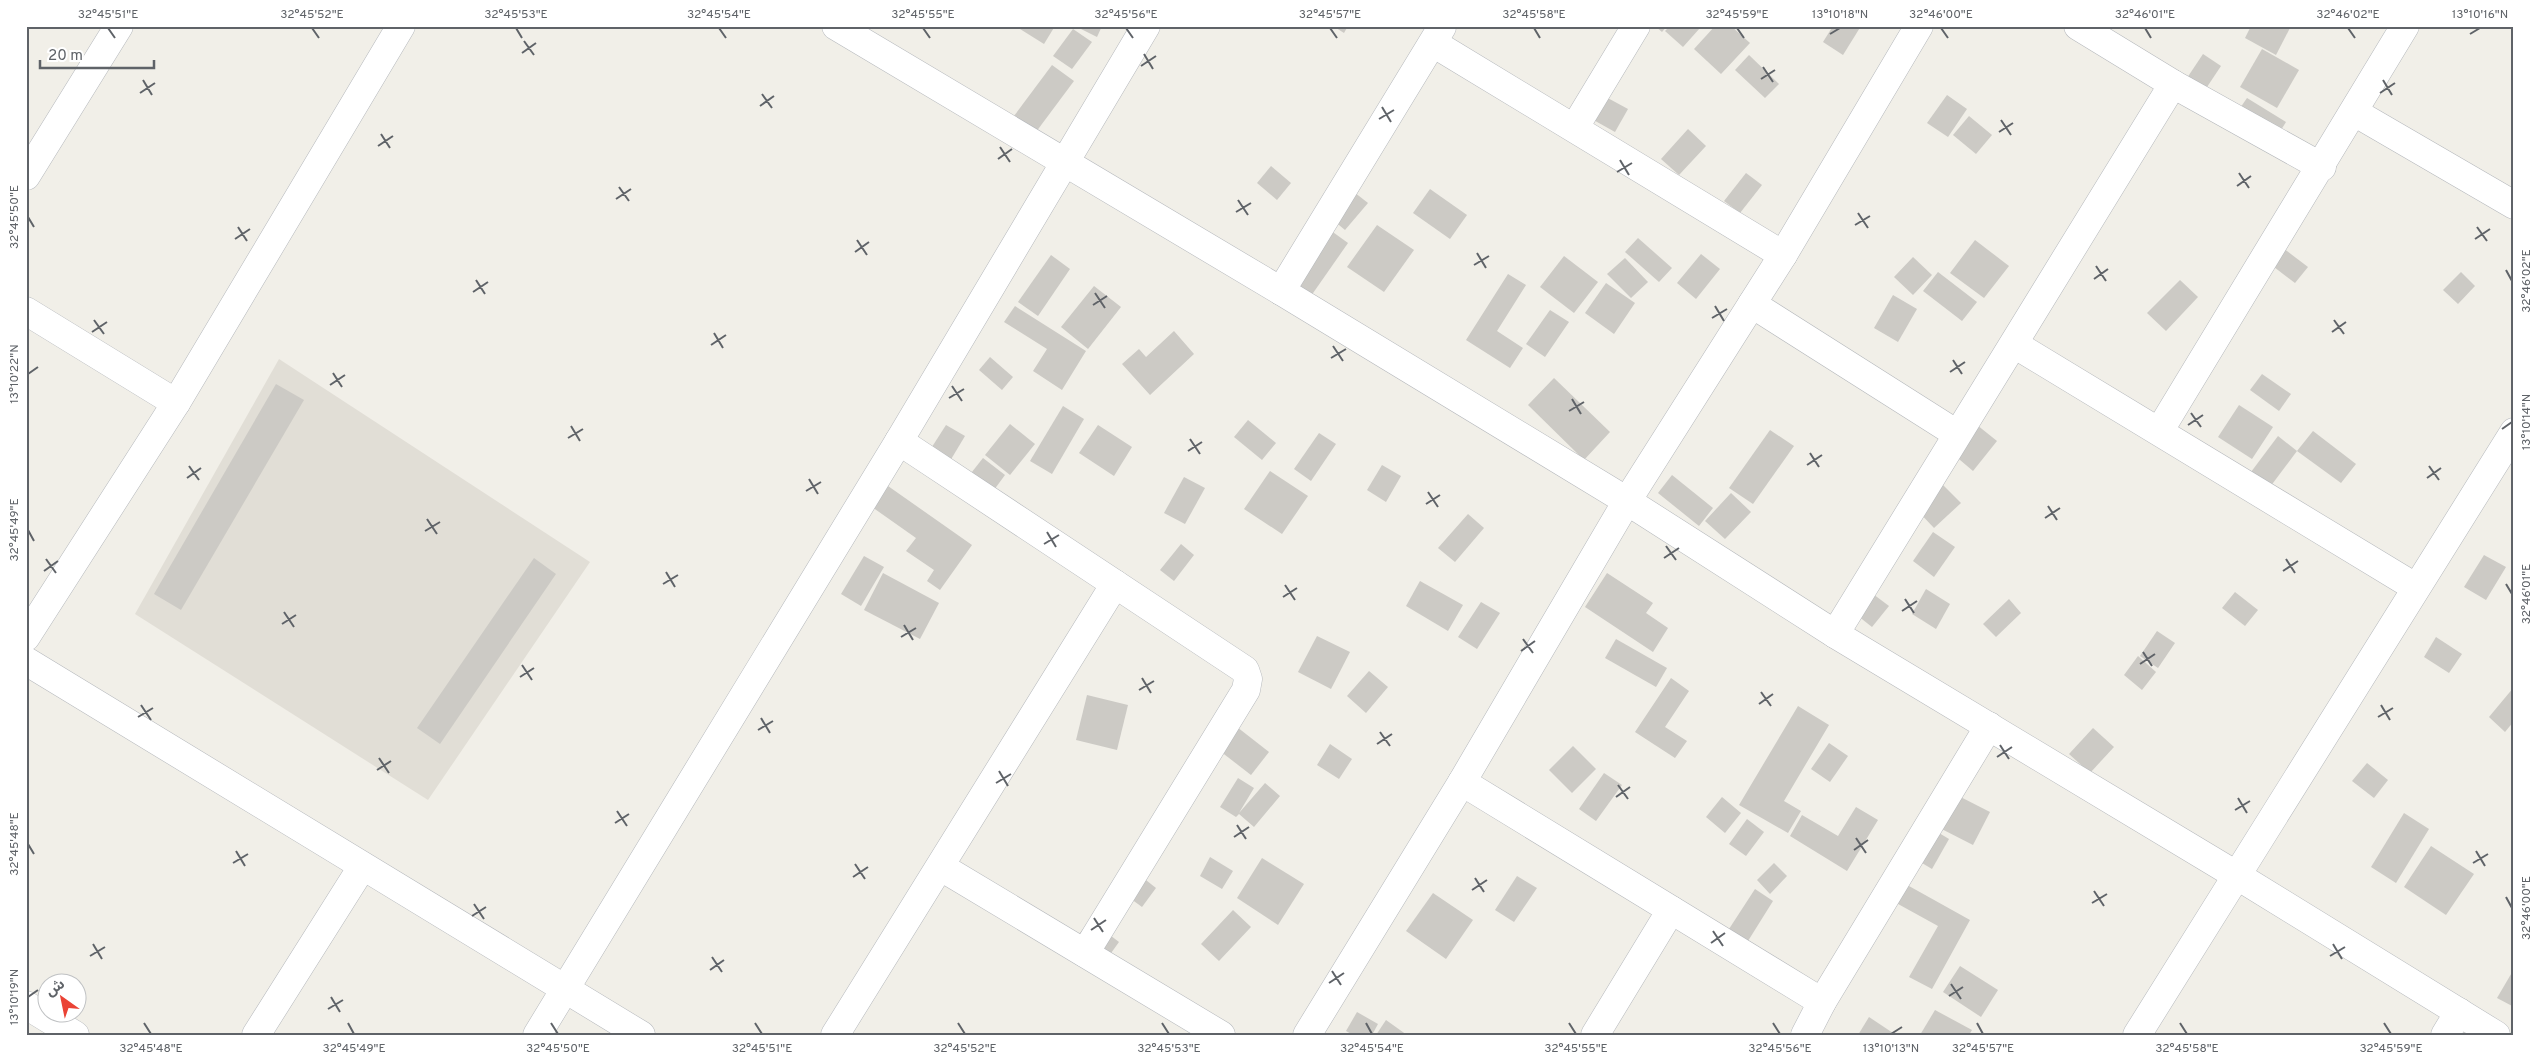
<svg xmlns="http://www.w3.org/2000/svg" width="2540" height="1061" viewBox="0 0 2540 1061" font-family="Overpass,'Noto Sans Arabic',sans-serif">
  <rect width="100%" height="100%" fill="#f1efe8"/>
  <path fill="#e1ded6" d="M279,359L590,562L428,800L135,614Z"/>
  <g fill="#cccac5">
    <path d="M1015,26H1055L1044,44Z"/>
    <path d="M1075,26H1102L1097,37Z"/>
    <path d="M1333,26H1348L1344,33Z"/>
    <path d="M1655,26H1667L1662,32Z"/>
    <path d="M1670,26H1698L1700,28L1683,47L1665,31Z"/>
    <path d="M1715,26H1731L1750,43L1721,74L1694,49Z"/>
    <path d="M1833,26H1861L1843,55L1823,42Z"/>
    <path d="M2251,26H2291L2276,55L2245,38Z"/>
    <path d="M1073,29L1092,42L1072,69L1053,56Z"/>
    <path d="M2262,49L2299,70L2277,108L2240,87Z"/>
    <path d="M2203,54L2221,66L2203,93L2185,81Z"/>
    <path d="M1749,55L1779,84L1765,98L1735,70Z"/>
    <path d="M1052,65L1074,81L1036,132L1014,116Z"/>
    <path d="M1593,90L1628,109L1615,132L1581,113Z"/>
    <path d="M1947,95L1967,109L1948,137L1927,123Z"/>
    <path d="M2247,98L2286,122L2274,141L2234,117Z"/>
    <path d="M1969,116L1992,135L1976,154L1953,135Z"/>
    <path d="M1688,129L1706,146L1679,175L1661,159Z"/>
    <path d="M1271,166L1291,183L1277,200L1257,183Z"/>
    <path d="M1746,173L1762,185L1740,213L1724,201Z"/>
    <path d="M1345,185L1368,203L1345,230L1322,211Z"/>
    <path d="M1430,189L1467,215L1450,239L1413,213Z"/>
    <path d="M1377,225L1414,250L1384,292L1347,267Z"/>
    <path d="M1330,230L1348,243L1304,306L1286,292Z"/>
    <path d="M1638,238L1672,268L1659,282L1625,252Z"/>
    <path d="M1975,240L2009,266L1984,298L1950,273Z"/>
    <path d="M2283,248L2308,267L2295,283L2270,264Z"/>
    <path d="M1701,254L1720,269L1696,299L1677,283Z"/>
    <path d="M1051,255L1070,269L1038,316L1018,302Z"/>
    <path d="M1564,256L1598,282L1574,313L1540,287Z"/>
    <path d="M1913,257L1932,275L1913,295L1894,277Z"/>
    <path d="M1625,258L1648,282L1631,298L1607,274Z"/>
    <path d="M1938,272L1977,302L1962,321L1923,291Z"/>
    <path d="M2461,272L2475,286L2458,304L2443,290Z"/>
    <path d="M1508,274L1526,285L1497,331L1523,348L1510,368L1466,340Z"/>
    <path d="M2180,280L2198,297L2166,331L2147,313Z"/>
    <path d="M1606,283L1635,303L1614,334L1585,313Z"/>
    <path d="M1094,286L1121,307L1088,349L1061,327Z"/>
    <path d="M1893,295L1917,309L1898,342L1874,328Z"/>
    <path d="M1015,306L1086,351L1062,390L1033,371L1047,349L1004,322Z"/>
    <path d="M1550,310L1569,322L1545,357L1526,344Z"/>
    <path d="M1174,331L1194,354L1150,395L1122,364L1139,349L1146,357Z"/>
    <path d="M990,357L1013,377L1002,390L979,370Z"/>
    <path d="M2262,374L2291,394L2279,411L2250,390Z"/>
    <path d="M1554,378L1610,432L1584,460L1528,405Z"/>
    <path d="M276,384L304,400L181,610L154,594Z"/>
    <path d="M2239,405L2273,427L2252,459L2218,437Z"/>
    <path d="M1063,406L1084,419L1052,474L1030,461Z"/>
    <path d="M1248,420L1276,443L1262,460L1234,437Z"/>
    <path d="M1010,424L1035,444L1010,475L985,455Z"/>
    <path d="M946,425L965,436L950,461L930,450Z"/>
    <path d="M1098,425L1132,447L1114,476L1079,453Z"/>
    <path d="M1977,425L1997,441L1973,471L1953,454Z"/>
    <path d="M1770,430L1794,446L1753,504L1729,488Z"/>
    <path d="M2313,431L2356,464L2341,483L2297,451Z"/>
    <path d="M1319,433L1336,444L1311,481L1294,469Z"/>
    <path d="M2278,436L2297,451L2270,487L2251,472Z"/>
    <path d="M983,458L1005,475L991,494L968,477Z"/>
    <path d="M1382,465L1401,476L1386,502L1367,490Z"/>
    <path d="M1270,471L1308,496L1282,534L1244,509Z"/>
    <path d="M1672,475L1713,508L1699,526L1658,493Z"/>
    <path d="M1184,477L1205,488L1185,524L1164,513Z"/>
    <path d="M1943,485L1961,503L1934,528L1916,509Z"/>
    <path d="M888,486L972,545L940,590L927,581L934,570L906,551L916,538L872,507Z"/>
    <path d="M1731,493L1751,512L1725,539L1705,521Z"/>
    <path d="M1468,514L1484,528L1455,562L1438,548Z"/>
    <path d="M1933,532L1955,547L1934,577L1913,561Z"/>
    <path d="M1181,544L1194,555L1174,581L1160,570Z"/>
    <path d="M2484,555L2506,567L2486,600L2464,587Z"/>
    <path d="M864,556L884,567L861,606L841,594Z"/>
    <path d="M534,558L556,574L440,744L417,728Z"/>
    <path d="M883,573L939,603L920,639L864,610Z"/>
    <path d="M1607,573L1653,603L1646,613L1668,628L1653,652L1585,607Z"/>
    <path d="M1420,581L1463,605L1448,631L1406,606Z"/>
    <path d="M1926,589L1950,604L1936,629L1912,614Z"/>
    <path d="M1869,591L1889,606L1872,627L1853,612Z"/>
    <path d="M2235,592L2258,610L2245,626L2222,608Z"/>
    <path d="M2009,599L2021,613L1996,637L1983,624Z"/>
    <path d="M1481,602L1500,613L1477,649L1458,637Z"/>
    <path d="M2157,631L2175,643L2158,668L2140,656Z"/>
    <path d="M1317,636L1350,652L1331,689L1298,672Z"/>
    <path d="M2436,637L2462,654L2449,673L2424,657Z"/>
    <path d="M1616,639L1667,668L1656,687L1605,658Z"/>
    <path d="M2138,656L2156,672L2142,690L2124,675Z"/>
    <path d="M1369,671L1388,687L1366,713L1347,696Z"/>
    <path d="M1671,678L1689,691L1665,727L1687,741L1675,758L1635,732Z"/>
    <path d="M2514,687V721L2505,732L2489,717Z"/>
    <path d="M1087,695L1128,705L1117,750L1076,740Z"/>
    <path d="M1798,706L1829,725L1784,801L1801,811L1788,833L1739,805Z"/>
    <path d="M1237,727L1269,752L1251,775L1220,751Z"/>
    <path d="M2093,728L2114,747L2090,773L2069,754Z"/>
    <path d="M1829,743L1848,756L1830,782L1811,769Z"/>
    <path d="M1330,744L1352,759L1339,779L1317,765Z"/>
    <path d="M1573,746L1596,769L1572,793L1549,770Z"/>
    <path d="M2367,763L2388,780L2374,798L2352,781Z"/>
    <path d="M1604,773L1622,785L1596,821L1579,809Z"/>
    <path d="M1238,778L1254,788L1239,813L1265,783L1280,796L1254,827L1239,814L1236,817L1220,807Z"/>
    <path d="M1941,787L1990,812L1973,845L1924,820Z"/>
    <path d="M1722,797L1741,813L1725,833L1706,817Z"/>
    <path d="M1856,807L1878,820L1847,871L1790,836L1802,815L1838,836Z"/>
    <path d="M2404,813L2429,829L2396,883L2371,867Z"/>
    <path d="M1747,819L1764,832L1746,856L1729,844Z"/>
    <path d="M1929,827L1949,839L1932,869L1912,857Z"/>
    <path d="M2431,846L2474,874L2446,915L2404,887Z"/>
    <path d="M1210,857L1233,871L1222,889L1200,876Z"/>
    <path d="M1262,858L1304,884L1278,925L1237,898Z"/>
    <path d="M1774,863L1787,876L1770,894L1757,880Z"/>
    <path d="M1137,873L1156,888L1142,907L1123,893Z"/>
    <path d="M1517,876L1537,888L1514,922L1495,910Z"/>
    <path d="M1900,881L1970,920L1932,989L1909,977L1938,926L1889,899Z"/>
    <path d="M1755,889L1773,901L1748,941L1729,929Z"/>
    <path d="M1433,893L1473,920L1446,959L1406,931Z"/>
    <path d="M1233,910L1251,927L1219,961L1201,944Z"/>
    <path d="M1090,920L1119,942L1106,960L1076,938Z"/>
    <path d="M1960,966L1998,990L1981,1017L1943,992Z"/>
    <path d="M2514,969V1007L2497,998Z"/>
    <path d="M1935,1010L1972,1030L1969,1035H1920Z"/>
    <path d="M1357,1012L1378,1024L1372,1035H1353L1346,1031Z"/>
    <path d="M1869,1017L1896,1035H1858Z"/>
    <path d="M1386,1020L1407,1035H1376Z"/>
  </g>
  <g fill="none" stroke-linecap="round" stroke-linejoin="round">
    <g stroke="#b5b8bc" stroke-width="29">
      <g id="minor">
        <path d="M836,26L1281,291L1627,501L1835,634L2236,875L2496,1035"/>
        <path d="M2078,26L2173,84L2322,167"/>
        <path d="M1433,43L1783,255"/>
        <path d="M2354,112L2514,205"/>
        <path d="M1575,127L1636,26"/>
        <path d="M26,176L119,26"/>
        <path d="M1281,291L1442,27"/>
        <path d="M1752,304L1957,434"/>
        <path d="M26,311L176,403"/>
        <path d="M2014,344L2415,587"/>
        <path d="M2160,430L2405,26"/>
        <path d="M899,441L1245,670L1248,679L1246,690L1085,953"/>
        <path d="M1835,634L2173,84"/>
        <path d="M26,637L176,403L401,26"/>
        <path d="M26,661L641,1035"/>
        <path d="M1462,782L1822,1002"/>
        <path d="M941,867L1221,1035"/>
        <path d="M26,1005L75,1035"/>
        <path d="M256,1035L362,867"/>
        <path d="M537,1035L899,441L1146,26"/>
        <path d="M835,1035L1115,584"/>
        <path d="M1307,1035L1462,782L1627,501L1783,255L1919,26"/>
        <path d="M1595,1035L1671,910"/>
        <path d="M1805,1035L1822,1002L1989,726"/>
        <path d="M2137,1035L2514,432"/>
        <path d="M2445,1035L2459,1012"/>
      </g>
    </g>
    <use href="#minor" stroke="#fff" stroke-width="28"/>
  </g>
  <path fill="none" stroke="#5f6368" stroke-width="2" d="M108,28L115,38M312,28L319,38M516,28L522,38M719,28L726,38M923,28L930,38M1126,28L1133,38M1330,28L1337,38M1534,28L1540,38M1737,28L1744,38M1941,28L1948,38M2145,28L2151,38M2348,28L2355,38M1830,34L1840,28M2470,34L2480,28M524,41L534,55M522,53L536,43M1144,54L1153,69M1141,66L1156,56M1763,67L1773,82M1761,79L1775,70M143,80L152,95M2383,80L2392,95M140,93L155,83M2380,93L2395,83M762,94L772,108M760,106L774,96M1382,107L1391,122M1379,119L1394,110M2001,120L2011,135M1999,132L2013,123M381,134L390,148M378,146L393,136M1000,147L1010,162M998,159L1012,149M1620,160L1629,175M1617,172L1632,163M2239,173L2249,188M2237,186L2251,176M619,187L629,201M616,199L631,189M1238,200L1248,215M1236,212L1251,203M1858,213L1868,228M28,217L34,227M1855,225L1870,216M238,227L247,241M2477,227L2487,241M235,239L250,229M2475,239L2490,229M857,240L867,255M855,252L869,242M1477,253L1486,268M1474,265L1489,256M2096,266L2106,281M2506,270L2512,281M2094,279L2108,269M476,280L485,294M473,292L488,282M1095,293L1105,308M1093,305L1107,296M1715,306L1724,321M1712,318L1727,309M94,320L104,334M2334,320L2344,334M92,332L107,322M2332,332L2346,322M714,333L723,348M711,345L726,335M1333,346L1343,361M1331,358L1346,349M1953,360L1962,374M1950,372L1965,362M333,373L342,387M28,374L38,367M330,385L345,375M952,386L962,401M949,398L964,389M1572,399L1581,414M1569,411L1584,402M2191,413L2201,427M2188,425L2203,415M571,426L580,441M2502,429L2512,422M568,438L583,429M1190,439L1200,454M1188,451L1202,442M1810,453L1819,467M1807,465L1822,455M189,466L199,480M2429,466L2439,480M187,478L201,468M2427,478L2441,468M809,479L818,494M806,491L821,482M1428,492L1438,507M1426,504L1440,495M2048,506L2057,520M2045,518L2060,508M427,519L437,534M28,530L34,541M425,531L440,522M1047,532L1056,547M1044,544L1059,535M1666,546L1676,560M1664,558L1679,548M46,559L56,573M2286,559L2295,573M44,571L58,561M2283,571L2298,561M666,572L675,587M663,584L678,575M2506,584L2512,594M1285,585L1295,600M1283,597L1297,588M1905,599L1914,613M1902,611L1917,601M284,612L294,627M282,624L296,615M904,625L913,640M901,637L916,628M1523,639L1533,653M1521,651L1535,641M2143,652L2152,666M2140,664L2155,654M522,665L532,680M520,677L534,668M1142,678L1151,693M1139,690L1154,681M1761,692L1771,706M1759,704L1773,694M141,705L151,720M2381,705L2390,720M138,717L153,708M2378,717L2393,708M761,718L770,733M758,730L773,721M1380,732L1390,746M1377,744L1392,734M2000,745L2009,759M1997,757L2012,747M379,758L389,773M377,770L391,761M999,771L1008,786M996,783L1011,774M1618,785L1628,799M1616,797L1630,787M2238,798L2247,813M2235,810L2250,801M617,811L627,826M615,823L629,814M1237,825L1246,839M1234,837L1249,827M1856,838L1866,853M28,844L34,854M1854,850L1868,840M236,851L245,866M2476,851L2485,866M233,863L248,854M2473,863L2488,854M855,864L865,879M853,877L868,867M1475,878L1484,892M1472,890L1487,880M2094,891L2104,906M2506,897L2512,908M2092,903L2107,894M474,904L484,919M472,916L486,907M1094,918L1103,932M1091,930L1106,920M1713,931L1723,946M1711,943L1725,933M93,944L102,959M2333,944L2342,959M90,956L105,947M2330,956L2345,947M712,957L722,972M710,970L724,960M1332,971L1341,985M1329,983L1344,973M1951,984L1961,999M1949,996L1963,987M28,997L38,990M331,997L340,1012M328,1009L343,1000M144,1023L151,1034M348,1023L354,1034M551,1023L558,1034M755,1023L762,1034M958,1023L965,1034M1162,1023L1169,1034M1366,1023L1372,1034M1569,1023L1576,1034M1773,1023L1780,1034M1977,1023L1983,1034M2180,1023L2187,1034M2384,1023L2391,1034M1891,1034L1902,1027"/>
  <rect width="2540" height="1061" fill="none" stroke="#ffffff" stroke-width="55"/>
  <g transform="translate(62 998) rotate(327)"><circle r="24" fill="#ffffff" stroke="#bfc1c3"/>
  <path d="M0-4L9 19L0 12L-9 19Z" fill="#ea4335"/>
  <text y="-8" font-size="14" font-weight="bold" text-anchor="middle" fill="#5f6368">ش</text>
  </g>
  <path d="M40 60v8h114v-8" fill="none" stroke="#5f6368" stroke-width="2.5"/>
  <text x="48" y="60" font-size="15" fill="#5f6368" stroke="#ffffff" stroke-width="4" paint-order="stroke">20 m</text>
  <rect x="28" y="28" width="2484" height="1006" fill="none" stroke="#5f6368" stroke-width="2"/>
  <g font-size="12" text-anchor="middle" fill="#5f6368">
    <text x="108" y="18">32°45'51"E</text>
    <text x="312" y="18">32°45'52"E</text>
    <text x="516" y="18">32°45'53"E</text>
    <text x="719" y="18">32°45'54"E</text>
    <text x="923" y="18">32°45'55"E</text>
    <text x="1126" y="18">32°45'56"E</text>
    <text x="1330" y="18">32°45'57"E</text>
    <text x="1534" y="18">32°45'58"E</text>
    <text x="1737" y="18">32°45'59"E</text>
    <text x="1840" y="18">13°10'18"N</text>
    <text x="1941" y="18">32°46'00"E</text>
    <text x="2145" y="18">32°46'01"E</text>
    <text x="2348" y="18">32°46'02"E</text>
    <text x="2480" y="18">13°10'16"N</text>
    <text transform="translate(14 217) rotate(-90)" y="4">32°45'50"E</text>
    <text transform="translate(2526 281) rotate(-90)" y="4">32°46'02"E</text>
    <text transform="translate(14 374) rotate(-90)" y="4">13°10'22"N</text>
    <text transform="translate(2526 422) rotate(-90)" y="4">13°10'14"N</text>
    <text transform="translate(14 530) rotate(-90)" y="4">32°45'49"E</text>
    <text transform="translate(2526 594) rotate(-90)" y="4">32°46'01"E</text>
    <text transform="translate(14 844) rotate(-90)" y="4">32°45'48"E</text>
    <text transform="translate(2526 908) rotate(-90)" y="4">32°46'00"E</text>
    <text transform="translate(14 997) rotate(-90)" y="4">13°10'19"N</text>
    <text x="151" y="1052">32°45'48"E</text>
    <text x="354" y="1052">32°45'49"E</text>
    <text x="558" y="1052">32°45'50"E</text>
    <text x="762" y="1052">32°45'51"E</text>
    <text x="965" y="1052">32°45'52"E</text>
    <text x="1169" y="1052">32°45'53"E</text>
    <text x="1372" y="1052">32°45'54"E</text>
    <text x="1576" y="1052">32°45'55"E</text>
    <text x="1780" y="1052">32°45'56"E</text>
    <text x="1891" y="1052">13°10'13"N</text>
    <text x="1983" y="1052">32°45'57"E</text>
    <text x="2187" y="1052">32°45'58"E</text>
    <text x="2391" y="1052">32°45'59"E</text>
  </g>
</svg>
